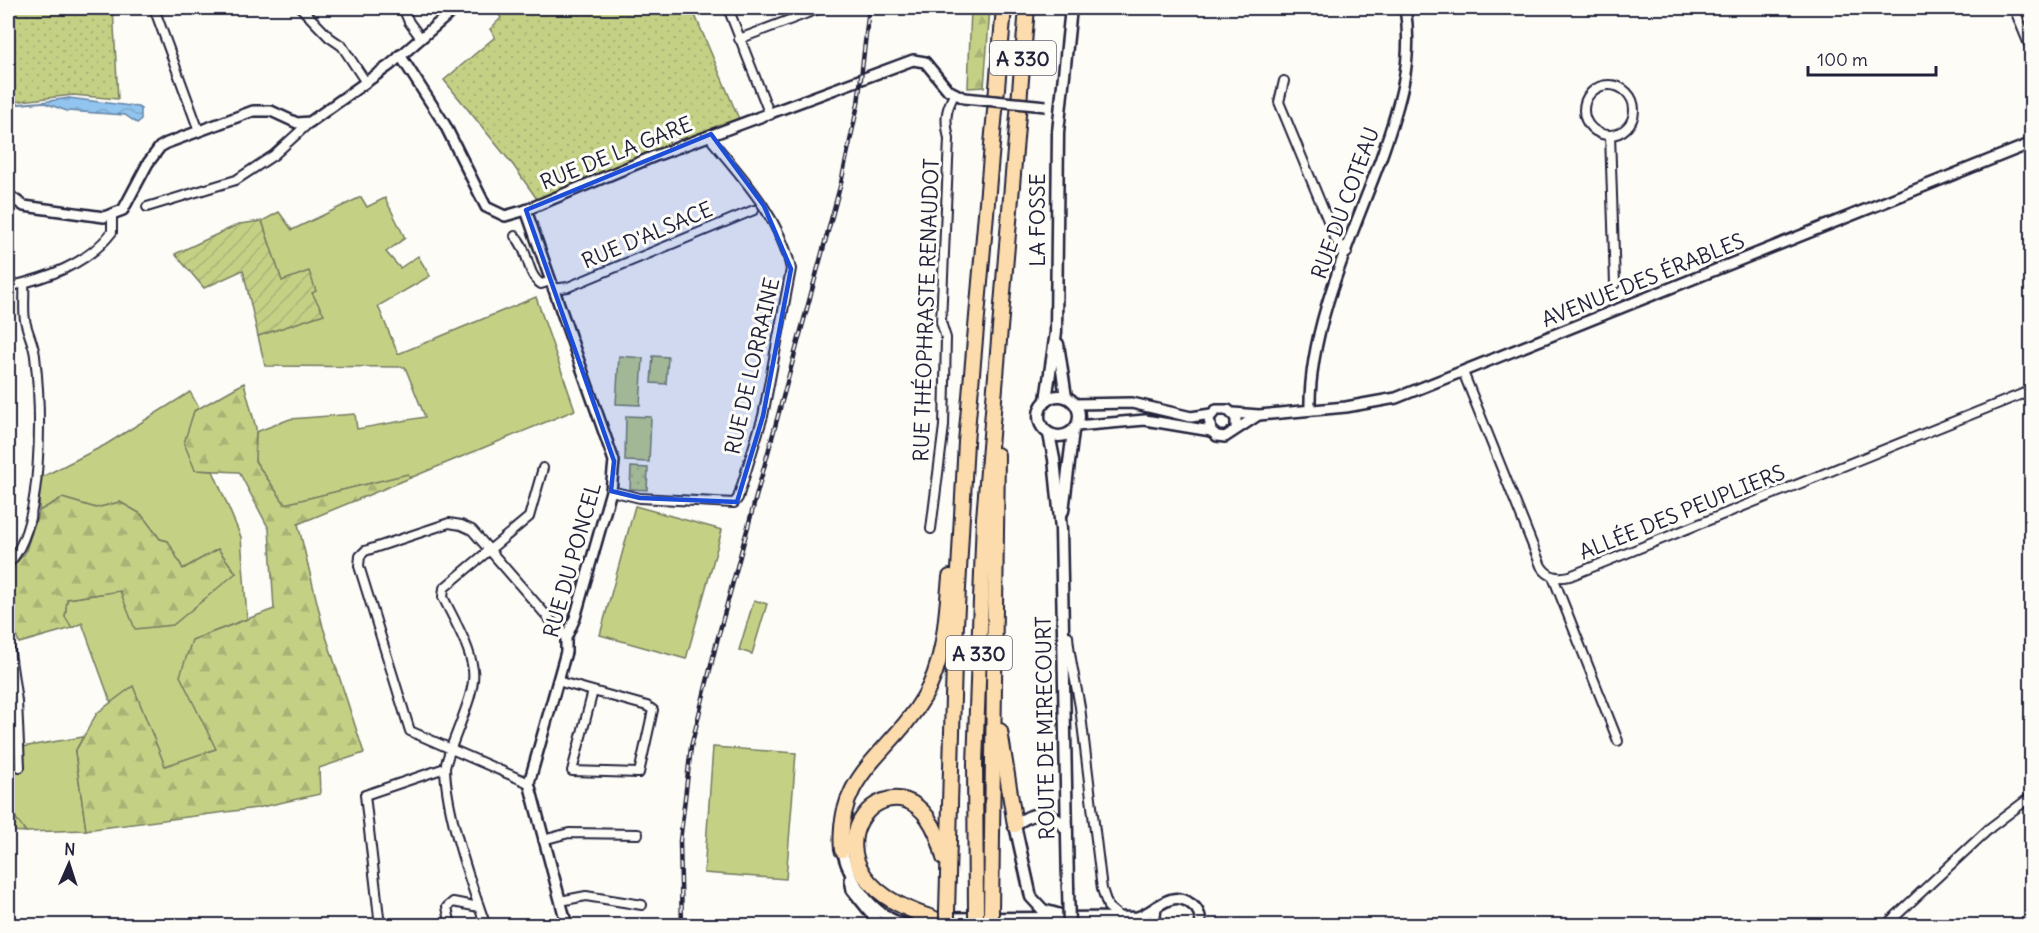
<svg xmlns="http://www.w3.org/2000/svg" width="2039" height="933" viewBox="0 0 2039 933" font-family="Delius,sans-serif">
  <defs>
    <pattern id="forest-firs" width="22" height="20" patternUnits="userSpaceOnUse" patternTransform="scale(1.5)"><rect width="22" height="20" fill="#c4d185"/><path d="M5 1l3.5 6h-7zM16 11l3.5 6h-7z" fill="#a8b374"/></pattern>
    <pattern id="park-dots" width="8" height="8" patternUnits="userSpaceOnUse" patternTransform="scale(1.5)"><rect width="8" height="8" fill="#c4d185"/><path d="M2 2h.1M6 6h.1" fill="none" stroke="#a8b374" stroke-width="1.8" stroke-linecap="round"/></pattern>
    <pattern id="garden-furrows" width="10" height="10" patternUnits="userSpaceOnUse" patternTransform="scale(1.5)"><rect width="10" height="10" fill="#c4d185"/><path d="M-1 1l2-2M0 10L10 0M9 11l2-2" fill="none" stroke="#a8b374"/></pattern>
    <pattern id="water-waves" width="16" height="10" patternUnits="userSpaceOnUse" patternTransform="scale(1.5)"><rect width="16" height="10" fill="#91c4ee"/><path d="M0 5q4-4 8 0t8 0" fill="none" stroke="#7da8cd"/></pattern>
  </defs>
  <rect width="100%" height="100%" fill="#fdfcf7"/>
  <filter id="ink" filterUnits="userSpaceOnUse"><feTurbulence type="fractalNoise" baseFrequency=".0167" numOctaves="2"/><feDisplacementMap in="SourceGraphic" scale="12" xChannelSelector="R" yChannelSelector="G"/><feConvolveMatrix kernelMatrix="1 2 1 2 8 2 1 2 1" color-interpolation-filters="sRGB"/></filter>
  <g filter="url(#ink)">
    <g fill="#c4d185" stroke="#737a60" stroke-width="1.5">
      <path d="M361,197L367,207L385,198L405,238L386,252L400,268L418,256L430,276L378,306L398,354L536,297L575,410L410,478L408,474L285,504L255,461L256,432L290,419L355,414L357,429L425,417L405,367L265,366L258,336L323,314L282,282L262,221L279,212L292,230Z"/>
      <path d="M619,356L643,358L640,405L616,404Z"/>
      <path d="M653,356L668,357L666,384L651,383Z"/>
      <path d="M190,392L199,408L194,411L195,470L213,471L241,537L247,619L192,640L216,749L165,767L133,687L111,703L82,623L72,628L65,617L67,599L236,573L218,549L183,569L168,541L160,539L141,514L120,502L96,508L62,498L39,511L40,478L105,445Z"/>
      <path d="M626,416L651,417L649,462L625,461Z"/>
      <path d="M635,506L722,530L686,659L600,635Z"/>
      <path d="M754,600L767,604L752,654L739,650Z"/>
      <path d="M83,737L75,752L86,830L26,832L14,816L16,748Z"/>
      <path d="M713,747L796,753L786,879L704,873Z"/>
    </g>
    <g fill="url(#forest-firs)" stroke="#737a60" stroke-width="1.5">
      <path d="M971,8H990L984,87L968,88Z"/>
      <path d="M244,383L256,428L255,461L285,504L408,474L410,478L298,524L323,627L364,753L319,768L320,794L257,808L86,830L75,752L97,713L133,686L165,766L216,749L180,676L192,640L274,609L269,529L239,472L195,470L184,443L194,411Z"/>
      <path d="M62,498L96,508L120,502L141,514L160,539L168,541L183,569L218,549L236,573L173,625L135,629L120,591L67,599L65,617L72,628L19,643L8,613V572L25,553L39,511Z"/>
      <path d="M8,718H10V749L16,748L14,816L26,832L8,831Z"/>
    </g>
    <g fill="url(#park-dots)" stroke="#737a60" stroke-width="1.5">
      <path d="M8,8H113L118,99L73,95L13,102L8,64Z"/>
      <path d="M495,8H692L739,119L682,140L675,136L669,141L670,144L537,199L513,165L444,80L495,37L490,29L501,18Z"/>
      <path d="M631,467L648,468L647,490L630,489Z"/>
    </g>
    <path fill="url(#garden-furrows)" stroke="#737a60" stroke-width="1.5" d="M262,221L282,281L309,271L316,291L312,293L324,314L258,336L243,270L204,288L175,254L239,224Z"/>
    <path fill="url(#water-waves)" stroke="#6583a6" stroke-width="1.5" d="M69,98L138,107L141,109V120L137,123L125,115L67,111L42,102Z"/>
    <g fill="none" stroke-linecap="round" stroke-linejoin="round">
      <path stroke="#6583a6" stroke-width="2" d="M8,105L42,102"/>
      <g stroke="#22223b" stroke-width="12">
        <g id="minor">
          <path d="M154,8L199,131"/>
          <path d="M301,8L329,37L342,46L365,81"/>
          <path d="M403,8L409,22L420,37"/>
          <path d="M728,8L770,115"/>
          <path d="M2014,8L2032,52"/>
          <path d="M739,39L821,8"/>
          <path d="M1284,81L1279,102L1336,240L1347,253"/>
          <circle cx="1609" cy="110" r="25"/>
          <path d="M1610,135L1615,284"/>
          <path d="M147,207L236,180L274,155L310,122"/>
          <path d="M515,236C529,249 526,274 541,284L551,281"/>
          <path d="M8,287C46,278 87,265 112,232V215"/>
          <path d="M553,289L568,287L754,210"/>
          <path d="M1463,372L1541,566C1548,577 1557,579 1570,576L2032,390"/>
          <path d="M611,491L640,498L734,503L738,498L763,416L791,269C781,220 744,179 713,142L711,134"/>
          <path d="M931,529L944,426L946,338L941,322L949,139C945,120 945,111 954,95"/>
          <path d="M8,564C45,527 41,406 35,356C34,344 27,332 25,320C23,309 25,296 24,284"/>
          <path d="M1553,577L1618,741"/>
          <path d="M1068,636C1070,661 1076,683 1080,707L1102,889L1108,907L1120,917"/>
          <path d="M8,639L17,701L20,767"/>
          <path d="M557,681L647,706L653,710L639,773L572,771L593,691"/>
          <path d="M445,768C446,813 470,882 486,926"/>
          <path d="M529,783L410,731L359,566L360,556L365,551L449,523L461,525L472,530L566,638"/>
          <path d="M543,840L569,833L638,834"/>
          <path d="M560,901L586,896L642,905"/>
          <path d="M380,926L365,795L445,768C450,742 477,694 473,670C470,646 454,620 443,597L444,588L529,517L543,468"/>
          <path d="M451,926L447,907L453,902L479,907"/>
          <path d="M1885,926L1991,827L2032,796"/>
        </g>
      </g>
      <g stroke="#22223b" stroke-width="14">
        <g id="tertiary">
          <path d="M400,55L445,125L486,207L505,216L526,210L655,156L913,60L925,62L948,90L964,98"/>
          <path d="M8,195L24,206L104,217L123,210L148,163L160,147L167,143L253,111H271L297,123L310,122L390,65L456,8"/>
          <path d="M526,210L614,461L611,491L575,618L566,638V652L529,783L567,926"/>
          <path d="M1075,404L1132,403L1191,417L1211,414"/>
          <path d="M1310,410C1308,328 1353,234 1381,158C1399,107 1414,62 1405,8"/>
          <path d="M1233,413L1259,415L1346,407L1396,398L2032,143"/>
          <path d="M1076,426L1145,420L1211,431"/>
          <path d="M1236,429V418L1228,410H1216L1209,418L1211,431L1217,436L1225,437L1257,416"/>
          <path d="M842,850C850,884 876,921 914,926"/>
          <path d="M850,879L852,890L881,926"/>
          <path d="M909,926L933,918L1137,917C1156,912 1170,888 1191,904C1199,909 1201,917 1201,926"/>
          <path d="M1154,926L1156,907"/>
        </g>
      </g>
      <g stroke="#22223b" stroke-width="15">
        <g id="secondary">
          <path d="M1058,344L1066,397"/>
          <circle cx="1059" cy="416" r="20"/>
          <path d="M1046,400L1056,332L1058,132L1071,8"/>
          <path d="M1049,434L1054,459L1061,529L1068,887"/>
          <path d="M1063,511L1073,431"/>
          <path d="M1066,829C1051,808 1034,811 1015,825L1031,897L1043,910L1075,919"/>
        </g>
      </g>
      <g stroke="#22223b" stroke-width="18">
        <g id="motorway">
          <path d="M1000,731L1015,825"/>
          <path d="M842,850C835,774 891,754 924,697C945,661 946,618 950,577"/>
          <path d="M947,911L954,662L966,442L1004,8"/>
          <path d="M976,912L975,764L984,518L1027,8"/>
          <path d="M991,912L997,455"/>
          <path d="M933,918C765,867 913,716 944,858"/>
        </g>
      </g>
      <use href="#minor" stroke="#fdfcf7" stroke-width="8"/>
      <use href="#tertiary" stroke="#fdfcf7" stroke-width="9"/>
      <use href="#secondary" stroke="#fdfcf7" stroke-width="10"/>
      <use href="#motorway" stroke="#fcdcac" stroke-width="14"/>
      <g stroke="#22223b" stroke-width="4.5">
        <path id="rail" d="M682,926L680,841L691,747L717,641L841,183L858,104L869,8"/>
      </g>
      <use href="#rail" stroke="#fdfcf7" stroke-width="2" stroke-dasharray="7" stroke-linecap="butt"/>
      <g stroke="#22223b" stroke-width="14" stroke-linecap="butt">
        <path id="tertiary-bridge" d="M964,98L1046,106"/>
      </g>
      <g stroke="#22223b" stroke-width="15" stroke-linecap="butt">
        <path id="secondary-bridge" d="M1068,887L1069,926"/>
      </g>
      <g stroke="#22223b" stroke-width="18" stroke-linecap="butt">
        <g id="motorway-bridge">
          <path d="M947,926V911"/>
          <path d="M976,926V912"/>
          <path d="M991,926V912"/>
        </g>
      </g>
      <use href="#tertiary-bridge" stroke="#fdfcf7" stroke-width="9"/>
      <use href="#secondary-bridge" stroke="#fdfcf7" stroke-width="10"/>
      <use href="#motorway-bridge" stroke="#fcdcac" stroke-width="14"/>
    </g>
  </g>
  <path fill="#1d4ed8" fill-opacity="0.2" stroke="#1d4ed8" stroke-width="4.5" stroke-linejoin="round" d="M711,134L764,206L791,269L763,416L737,502L640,498L611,491L614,461L526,210Z"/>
  <g text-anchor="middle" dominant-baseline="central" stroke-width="6" stroke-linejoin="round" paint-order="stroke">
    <g fill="#fdfcf7" stroke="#646373" stroke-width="1.5">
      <rect x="990" y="41" width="66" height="34" rx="4.5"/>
      <rect x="946" y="636" width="66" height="34" rx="4.5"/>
    </g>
    <g font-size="20" font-weight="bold" fill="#22223b">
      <text x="1023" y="58">A 330</text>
      <text x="979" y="653">A 330</text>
    </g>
    <g font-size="21" fill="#22223b" stroke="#fdfcf7">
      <text transform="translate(616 153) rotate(-22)">RUE DE LA GARE</text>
      <text transform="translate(1345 203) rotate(-70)">RUE DU COTEAU</text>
      <text transform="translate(1037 220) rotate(-90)">LA FOSSE</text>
      <text transform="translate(647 235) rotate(-23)">RUE D'ALSACE</text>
      <text transform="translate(1643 280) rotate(-22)">AVENUE DES ÉRABLES</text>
      <text transform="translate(926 310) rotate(-88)">RUE THÉOPHRASTE RENAUDOT</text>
      <text transform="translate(752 366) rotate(-77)">RUE DE LORRAINE</text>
      <text transform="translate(1682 512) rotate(-22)">ALLÉE DES PEUPLIERS</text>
      <text transform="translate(572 560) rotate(-74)">RUE DU PONCEL</text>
      <text transform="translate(1045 728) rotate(-91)">ROUTE DE MIRECOURT</text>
    </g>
  </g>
  <rect width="2039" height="933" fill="none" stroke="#fdfcf7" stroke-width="30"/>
  <rect x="15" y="15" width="2009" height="903" fill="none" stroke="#22223b" stroke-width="2" filter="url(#ink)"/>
  <g transform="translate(69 864) rotate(3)" stroke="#fdfcf7" stroke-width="4.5" paint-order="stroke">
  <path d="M0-4.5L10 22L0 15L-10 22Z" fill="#22223b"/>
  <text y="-9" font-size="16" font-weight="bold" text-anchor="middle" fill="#22223b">N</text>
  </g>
  <path d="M1808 66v9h128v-9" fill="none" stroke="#22223b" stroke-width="3"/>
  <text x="1817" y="66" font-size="18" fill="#22223b" stroke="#fdfcf7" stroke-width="4.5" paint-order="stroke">100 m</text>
</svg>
